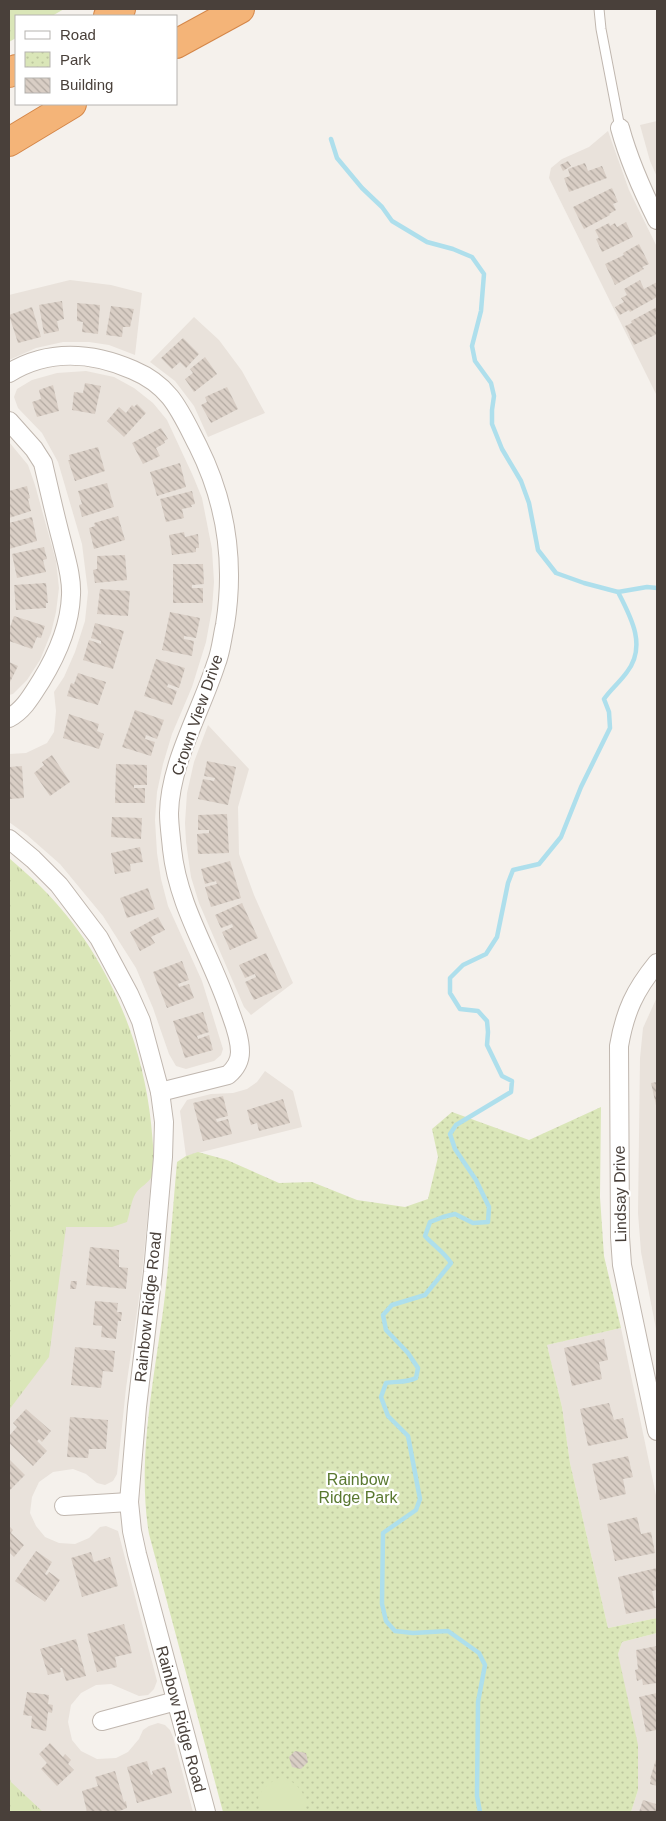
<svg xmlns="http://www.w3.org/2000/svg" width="666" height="1821" viewBox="0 0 666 1821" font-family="Helvetica,sans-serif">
  <defs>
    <pattern id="grass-tufts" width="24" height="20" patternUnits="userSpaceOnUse" patternTransform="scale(1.25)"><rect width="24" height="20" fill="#dae6b8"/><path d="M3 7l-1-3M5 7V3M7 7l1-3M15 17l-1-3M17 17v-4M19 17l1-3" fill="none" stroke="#bdc69f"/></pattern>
    <pattern id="park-dots" width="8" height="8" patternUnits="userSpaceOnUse" patternTransform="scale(1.25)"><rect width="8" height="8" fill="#dae6b8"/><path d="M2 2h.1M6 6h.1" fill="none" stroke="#bdc69f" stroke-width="1.8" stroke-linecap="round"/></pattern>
    <pattern id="building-back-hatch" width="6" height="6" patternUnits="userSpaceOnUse" patternTransform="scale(1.25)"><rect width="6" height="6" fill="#d9cec5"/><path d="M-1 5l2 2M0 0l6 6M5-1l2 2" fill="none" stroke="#b2a9a1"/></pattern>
  </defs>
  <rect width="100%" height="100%" fill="#f5f1ec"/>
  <g fill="#e9e2db">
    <path d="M657,121V177L650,161L640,125Z"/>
    <path d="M608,131L629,190L657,247V396L549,178L551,168L562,159L589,147Z"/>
    <path d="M70,280L111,285L142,293L135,355L109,345L89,342H63L36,348L9,360V295Z"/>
    <path d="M194,317L219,340L242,371L265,413L208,437L194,406L175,381L150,362Z"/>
    <path d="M86,371L114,377L134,388L153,403L167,420L193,476L202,498L212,549L214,582L212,609L206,642L192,687L172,734L163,764L157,792L155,820L157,853L161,879L168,906L202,981L223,1049L221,1055L214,1061L186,1069L176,1066L169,1054L153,1008L136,968L103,916L60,864L27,835L9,822V754L26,753L47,743L54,732L56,711L54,692L64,677L75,652L85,621L88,592L82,544L58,462L42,433L18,408L14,397L17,389L32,380L57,373Z"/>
    <path d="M9,442L28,465L35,485L56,561L59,588L56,612L51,633L40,660L27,680L13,694L9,695Z"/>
    <path d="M208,725L249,769L238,807L239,854L254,895L293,983L251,1015L244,1007L199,903L191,877L186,842L185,823L187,793L194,762Z"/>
    <path d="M657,997V1334L641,1252L638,1213L640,1058L643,1028Z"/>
    <path d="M265,1071L293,1091L302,1127L186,1156L180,1111L187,1100L211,1094L233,1093L247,1089L257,1082Z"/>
    <path d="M152,1170L141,1284L126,1388L117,1474L113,1481L105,1485L97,1483L86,1474L73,1469L53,1472L39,1482L32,1497L30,1513L36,1526L45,1537L59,1543L75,1544L89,1538L100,1527L106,1526L118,1531L157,1681L154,1689L148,1695L139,1696L111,1684L96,1685L81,1693L71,1705L68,1722L72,1740L81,1751L97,1759L116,1758L128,1752L139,1739L143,1730L149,1726L158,1723L165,1725L170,1730L173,1737L193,1812H9V1228Z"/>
    <path d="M621,1328L657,1500V1618L608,1628L570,1463L562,1407L547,1345Z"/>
    <path d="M657,1633V1812H631L638,1790L618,1654L622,1642Z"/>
  </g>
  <g fill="url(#grass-tufts)">
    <path d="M9,9H64L52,16H16V38L9,42Z"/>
    <path d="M9,858C19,867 30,876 40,886C103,948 142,1035 151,1123C152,1133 156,1169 152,1176C149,1183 140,1187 136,1193C131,1200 130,1213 127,1222L112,1227H66L49,1357L9,1410Z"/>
    <path d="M9,1776L11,1782L43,1812H9Z"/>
  </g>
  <path fill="url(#park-dots)" d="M601,1107L600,1197L604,1256L621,1328L547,1345L562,1407L570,1463L608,1628L657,1618V1633L622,1642L618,1654L638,1745V1790L631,1812H223L149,1534C136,1458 156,1371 165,1295C170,1251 173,1206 177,1162L186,1156L198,1152L227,1160L279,1183L312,1182L357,1200L405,1207L428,1199L438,1157L432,1129L452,1112L529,1140Z"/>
  <path fill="#dae6b8" d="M283,1776C298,1785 309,1794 304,1812H262L258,1798C263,1786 272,1781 283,1776Z"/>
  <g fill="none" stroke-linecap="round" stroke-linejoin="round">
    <g stroke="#aedfec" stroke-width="4.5">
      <path d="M331,139L337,158L362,188L382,207L392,221L427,242L453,249L472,257L484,274L481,311L472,346L475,361L491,383L494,396L492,410V424L502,449L521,481L529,503L538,550L556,573L584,583L618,592C631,617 647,646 627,672C620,682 611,689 604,699L609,712L610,728L581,787L561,837L539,864L513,870L508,883L497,937L486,954L463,965L450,978V993L460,1009L478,1011L487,1021L488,1032L487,1045L502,1076L512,1081L511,1092L456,1125L450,1134L455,1149L476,1180L489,1207L488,1222L473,1223L455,1214L443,1217L430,1222L425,1236C434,1246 444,1252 451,1263L425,1295L392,1305L383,1315L386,1330L408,1353L418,1368L416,1378C407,1383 396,1381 386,1383L381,1397L388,1416L408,1436L420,1499L416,1510L383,1533L382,1604L386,1621L395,1631L413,1633L448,1631L479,1653L485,1665L478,1702L477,1796L480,1812"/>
      <path d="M618,592L647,587L657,588"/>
    </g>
  </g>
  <g fill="url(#building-back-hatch)">
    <path d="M568,161L571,166L563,171L560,165Z"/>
    <path d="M585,163L588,171L602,166L607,178L569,192L564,178L570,176L568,169Z"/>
    <path d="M612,188L618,202L613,204L616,210L609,214L610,215L584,229L573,207Z"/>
    <path d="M626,222L633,237L602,252L596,239L599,238L595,230L609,223L610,226L615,223L617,227Z"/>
    <path d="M639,244L649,264L642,267L644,269L615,285L605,264L624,255L623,253Z"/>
    <path d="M640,280L644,289L657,282V297L630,312L629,310L620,315L615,307L624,302L621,298L627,295L624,289Z"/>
    <path d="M62,301L64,319L57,321L59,331L44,334L39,305Z"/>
    <path d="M77,303L100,305L98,334L82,332L83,322L77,321Z"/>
    <path d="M111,306L134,309L130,327H123L122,337L106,335Z"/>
    <path d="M32,307L41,337L18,343L9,315Z"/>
    <path d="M657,307V334L634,345L625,326L632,323L631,321Z"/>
    <path d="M183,338L199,354L186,368L180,362L172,369L161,358Z"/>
    <path d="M205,357L217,374L194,392L185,379L193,373L190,369Z"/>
    <path d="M85,383L101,386L95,414L72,410L74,392L83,393Z"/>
    <path d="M53,385L59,411L37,417L32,402L41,399L39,390Z"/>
    <path d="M227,387L238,409L211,423L201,405L207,402L205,397Z"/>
    <path d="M137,404L146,413L124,437L107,421L119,407L126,413L132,405L134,407Z"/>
    <path d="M161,428L168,439L164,441L165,443L156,448L160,456L143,464L132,443Z"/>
    <path d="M98,447L105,471L75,481L68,460H70L69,455Z"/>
    <path d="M180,463L186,487L157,496L150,472Z"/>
    <path d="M107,483L114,507L82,517L79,505L82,504L78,491Z"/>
    <path d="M27,486L30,498L28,499L31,511L9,518V491Z"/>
    <path d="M192,491L195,504L191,505L192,507L182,509L184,518L166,522L160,499Z"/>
    <path d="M118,516L125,540L94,549L89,528L95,526L94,523Z"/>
    <path d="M32,517L37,541L9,549V523Z"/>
    <path d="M184,532L185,537L198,534L199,548H196V552L172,555L169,535Z"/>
    <path d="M44,547L47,559L43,560L46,572L17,578L12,554Z"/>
    <path d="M125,555L127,580L95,583L93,570L97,569V556Z"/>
    <path d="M173,564H203L204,584L192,585V588H203V603H173Z"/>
    <path d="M46,583L48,603H46V608L16,610L14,585Z"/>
    <path d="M100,589L130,591L128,616L97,614Z"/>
    <path d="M170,612L200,618L196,638L184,636V639L194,641L192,656L162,650Z"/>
    <path d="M14,616L45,626L41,638L37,637L32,649L9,641V630Z"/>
    <path d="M95,623L124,631L113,669L83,660L89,640L101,644V641L91,638Z"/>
    <path d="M156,659L185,668L179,688L168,684L167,687L177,691L172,705L144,696Z"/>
    <path d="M9,662L18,666L9,684Z"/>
    <path d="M78,673L106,682L98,705L67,696L71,683L74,684Z"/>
    <path d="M135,710L164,720L157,739L146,735L145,739L155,742L151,756L122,747Z"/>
    <path d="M69,714L99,724L97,731L104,734L99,749L63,738Z"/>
    <path d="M52,755L70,782L50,796L34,773L44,765L42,762Z"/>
    <path d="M207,761L236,767L228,805L198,799L203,779L214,781L215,778L204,776Z"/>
    <path d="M116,764L147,765V785H134V788H145V803H115Z"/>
    <path d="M22,766L24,798L9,799V767Z"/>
    <path d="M227,814L229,853L198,854L197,834L209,833V830H198V815Z"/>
    <path d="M112,817L142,818L141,839L111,837Z"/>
    <path d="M140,847L143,862L130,864L131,871L115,874L111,853Z"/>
    <path d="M230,861L241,898L211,907L205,887L217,884L216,881L205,884L201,869Z"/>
    <path d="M148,888L155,909L127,918L120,898Z"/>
    <path d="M242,903L258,938L230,950L222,932L233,927L232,924L221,928L215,915Z"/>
    <path d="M158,917L165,930L151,937L155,943L140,951L130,932Z"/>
    <path d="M266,953L282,988L254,1000L245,982L256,977L255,974L245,978L239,965Z"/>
    <path d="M182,961L189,980L178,984L179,987L189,984L194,998L167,1008L153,972Z"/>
    <path d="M203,1012L209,1032L197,1036L198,1039L209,1035L213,1050L185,1058L173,1021Z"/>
    <path d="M657,1082V1105H656L651,1083Z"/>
    <path d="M223,1096L228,1116L216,1119L217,1122L228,1119L232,1134L203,1141L193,1103Z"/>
    <path d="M283,1099L290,1123L259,1131L257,1123L251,1125L247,1110Z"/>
    <path d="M90,1247L119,1250V1267L128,1268L126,1289L86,1285Z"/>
    <path d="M71,1281H77L76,1289H70Z"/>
    <path d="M95,1301L118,1303L117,1312H122L121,1321H118L116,1339L101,1337L102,1326L93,1325Z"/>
    <path d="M604,1339L608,1360L599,1362L602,1379L572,1386L564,1348Z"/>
    <path d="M75,1347L115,1351L113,1372L103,1371L101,1388L71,1385Z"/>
    <path d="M609,1403L614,1420L623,1418L628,1438L588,1446L580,1409Z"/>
    <path d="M26,1409L51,1431L42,1442L39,1439L37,1441L47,1451L33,1466L9,1443V1436L17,1427L13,1423Z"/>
    <path d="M70,1417L108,1420L106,1449H89L88,1458L67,1457Z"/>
    <path d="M628,1456L633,1477L623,1479L626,1494L600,1500L592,1464Z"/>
    <path d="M9,1459L25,1475L10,1490L9,1489Z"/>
    <path d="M637,1517L641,1534L651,1532L655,1553L615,1561L607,1524Z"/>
    <path d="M9,1526L13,1530L11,1533L24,1545L14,1557L9,1552Z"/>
    <path d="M36,1551L52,1562L45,1574L47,1575L49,1572L60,1580L45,1602L15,1581Z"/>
    <path d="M91,1552L94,1562L110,1557L118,1586L82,1597L71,1558Z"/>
    <path d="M657,1568V1590L652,1591L656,1608L626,1614L618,1577Z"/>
    <path d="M124,1624L132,1653L115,1657L117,1667L97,1672L87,1634Z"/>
    <path d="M76,1639L86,1676L66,1681L62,1668H60L61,1672L48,1675L40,1649Z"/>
    <path d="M657,1646V1683L643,1685L642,1679L637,1681L635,1670L638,1669L636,1650Z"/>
    <path d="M27,1692L49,1695L48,1704L53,1705L52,1713L48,1712L46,1731L31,1728L32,1716L23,1715Z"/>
    <path d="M657,1693V1730L646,1732L639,1697Z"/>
    <path d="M50,1743L63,1757L65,1754L71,1760L68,1764L74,1770L57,1786L41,1769L47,1763L39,1754Z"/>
    <path d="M295,1751L306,1753L308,1762L301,1769L292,1767L289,1757Z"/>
    <path d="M657,1756V1786L650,1784L651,1779H650Z"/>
    <path d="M147,1761L151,1775L153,1774L152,1771L165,1767L172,1793L137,1803L127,1767Z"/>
    <path d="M115,1771L124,1802L126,1801L127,1808L117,1812H87L82,1791L98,1786L95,1777Z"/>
    <path d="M643,1800L656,1804L657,1800V1812H639Z"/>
  </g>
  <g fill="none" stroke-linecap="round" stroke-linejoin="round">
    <g stroke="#c0b7af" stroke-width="11">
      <path id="lane" d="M599,9L601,29L620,128"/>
    </g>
    <g stroke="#c0b7af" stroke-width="20">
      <g id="street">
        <path d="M620,128C629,161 642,190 657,220"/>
        <path d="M9,373C48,349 92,352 133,370C171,386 180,411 198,446C226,502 235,563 225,625C222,638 221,652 216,664C201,711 170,763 169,813C169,825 171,837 172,849C178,907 211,955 229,1009C234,1023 240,1037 240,1052C240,1062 235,1069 228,1075L160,1092"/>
        <path d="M9,421L34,449L43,463C49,489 55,516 62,542C66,559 72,577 71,595C70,625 57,655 41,681C32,695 24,710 9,718"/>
        <path d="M9,839L33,859L59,885L99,938L129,994L141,1021L160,1092L164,1122L163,1157L153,1272L137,1407L129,1502L132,1531L137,1554L206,1812"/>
        <path d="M657,963C635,990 625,1011 619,1046L620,1237L622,1265L657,1431"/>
        <path d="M64,1506L129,1502"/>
        <path d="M102,1721L176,1701"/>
      </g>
    </g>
    <g stroke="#d48648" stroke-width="30">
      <g id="highway">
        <path d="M108,16L121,9"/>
        <path d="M176,44L240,9"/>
        <path d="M9,73L16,69"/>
        <path d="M9,142L72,104"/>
      </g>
    </g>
    <use href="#lane" stroke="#fff" stroke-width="9"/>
    <use href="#street" stroke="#fff" stroke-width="18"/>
    <use href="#highway" stroke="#f4b478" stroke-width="28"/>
  </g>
  <g text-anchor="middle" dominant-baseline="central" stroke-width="4.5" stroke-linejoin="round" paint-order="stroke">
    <g font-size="16" fill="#49403a" stroke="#fff">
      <text transform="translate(197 715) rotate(-71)">Crown View Drive</text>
      <text transform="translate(620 1194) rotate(-91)">Lindsay Drive</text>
      <text transform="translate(148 1307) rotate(-84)">Rainbow Ridge Road</text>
      <text transform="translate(181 1719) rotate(75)">Rainbow Ridge Road</text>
    </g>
    <g font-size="16" fill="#597830" stroke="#fff">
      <text x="358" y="1479">Rainbow<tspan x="358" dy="18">Ridge Park</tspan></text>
    </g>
  </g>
  <rect width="666" height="1821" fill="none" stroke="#49403a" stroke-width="20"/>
  <rect x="15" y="15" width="162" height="90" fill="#ffffff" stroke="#b6b3b0"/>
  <rect x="25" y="31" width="25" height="8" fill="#ffffff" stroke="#b6b3b0"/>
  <text x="60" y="40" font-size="15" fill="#49403a">Road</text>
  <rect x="25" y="52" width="25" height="15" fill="url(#park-dots)" stroke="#b6b3b0"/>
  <text x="60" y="65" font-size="15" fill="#49403a">Park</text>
  <rect x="25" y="78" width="25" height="15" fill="url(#building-back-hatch)" stroke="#b6b3b0"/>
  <text x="60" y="90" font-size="15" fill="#49403a">Building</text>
</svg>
